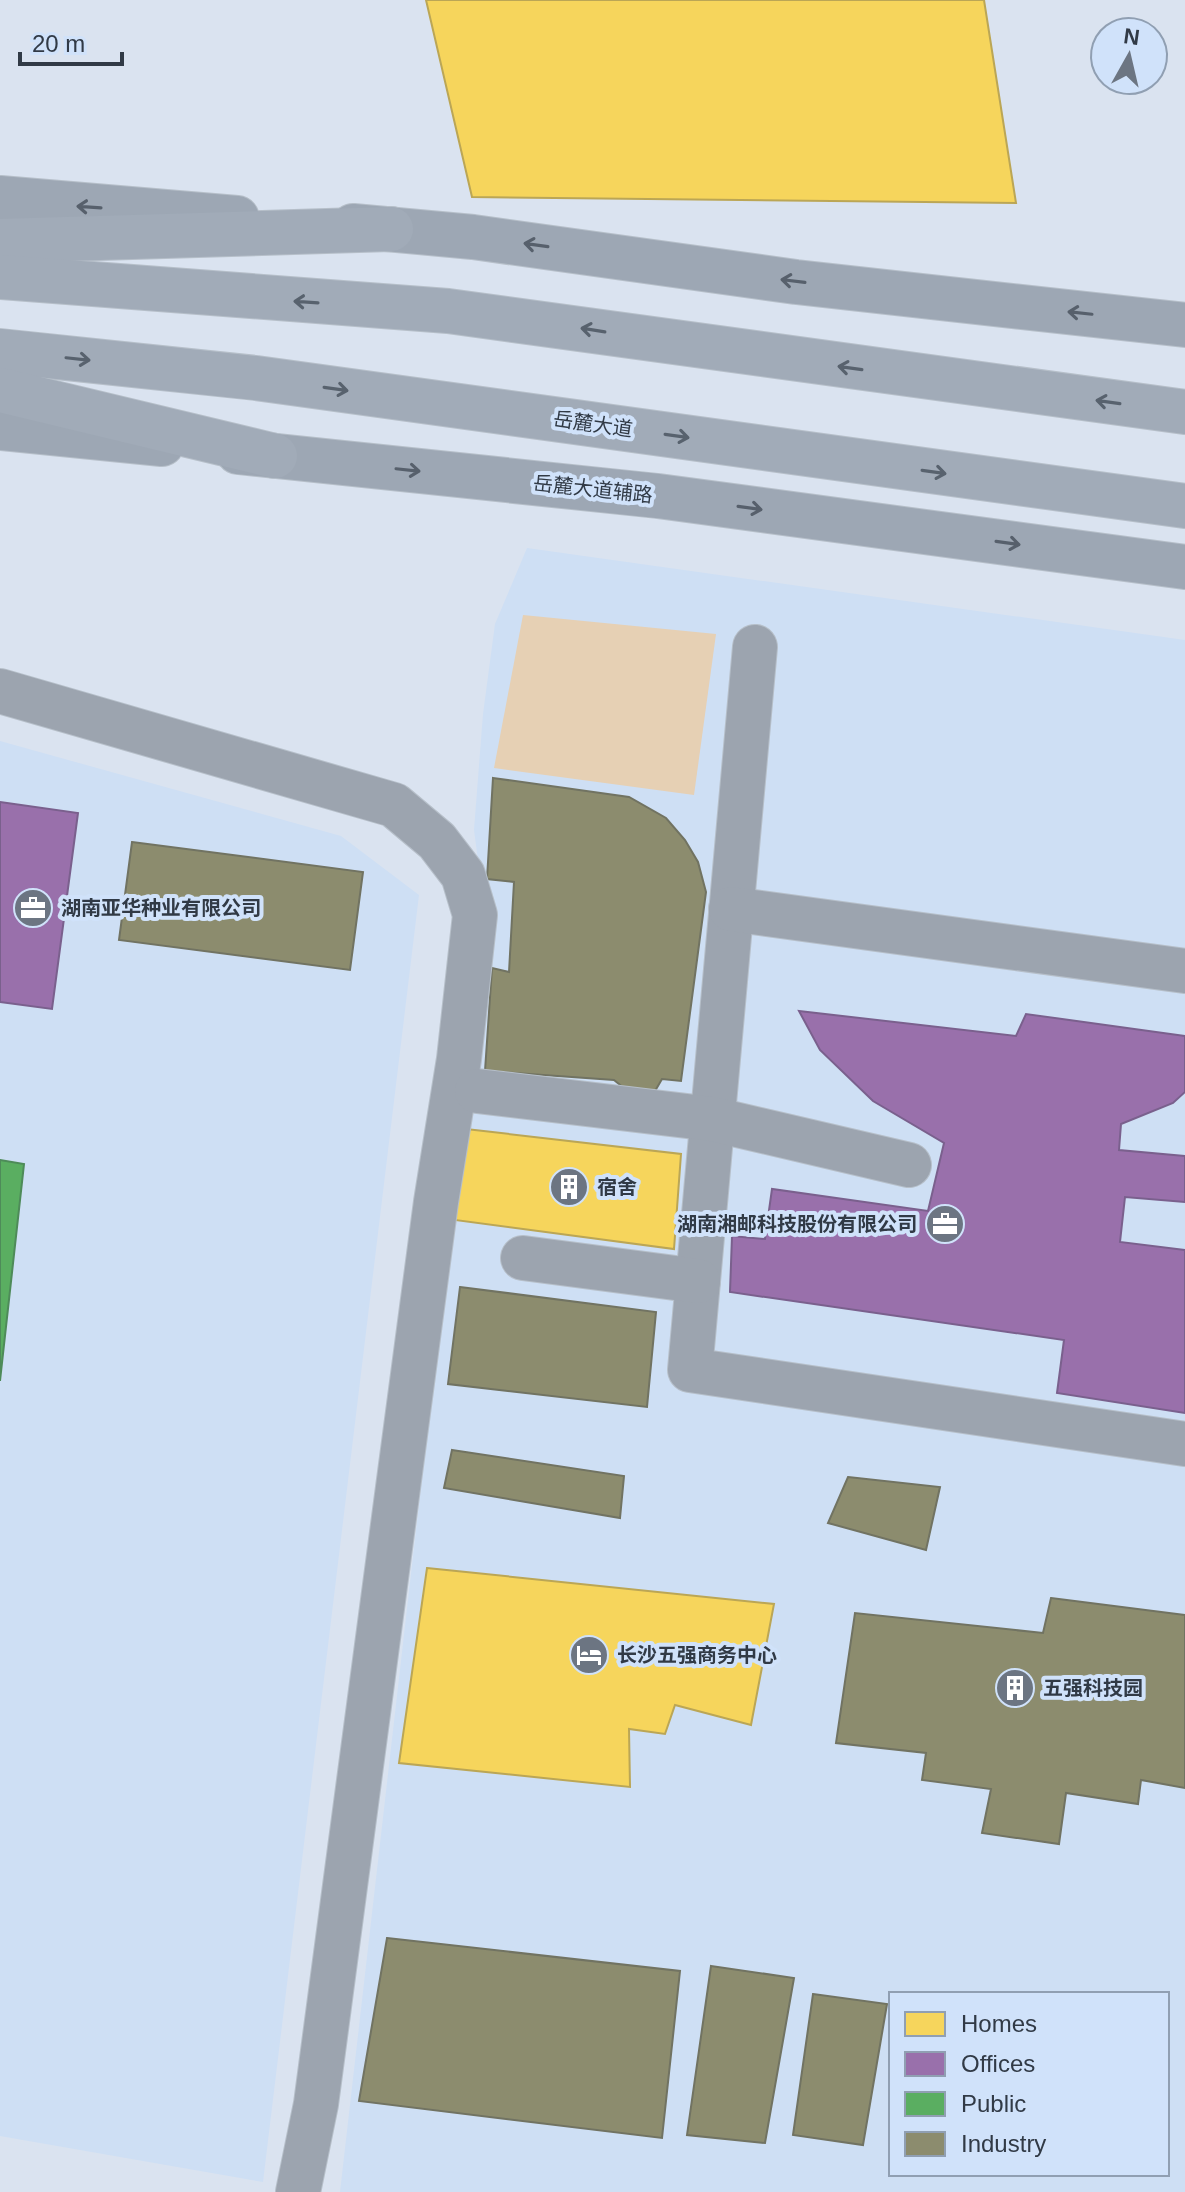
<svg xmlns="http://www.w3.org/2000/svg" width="1185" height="2192" viewBox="0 0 1185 2192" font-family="Arial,'Noto Sans SC',sans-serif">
  <rect width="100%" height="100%" fill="#dae3f0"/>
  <g fill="#cedff4" fill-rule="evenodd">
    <path d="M527,548L1185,640V2192H340L486,921L474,830L483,714L495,624ZM891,1994H1167V2174H891Z"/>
    <path d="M0,741L341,836L419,895L263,2182L0,2136Z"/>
  </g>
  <path fill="#e6d0b4" d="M523,615L716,634L694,795L494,768Z"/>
  <g fill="#f6d55c" stroke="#bba655" stroke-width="2">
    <path d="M426,0H984L1016,203L472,197Z"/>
    <path d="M466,1129L681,1154L674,1249L455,1220Z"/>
    <path d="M427,1568L774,1604L751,1725L675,1705L665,1734L629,1729L630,1787L399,1763Z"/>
  </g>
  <g fill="#9970ab" stroke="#7a608d" stroke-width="2">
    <path d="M0,802L78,813L52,1009L0,1002Z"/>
    <path d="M799,1011L1016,1036L1026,1014L1185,1036V1092L1173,1103L1121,1124L1119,1150L1185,1156V1202L1125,1197L1120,1242L1185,1250V1413L1057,1393L1064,1340L730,1292L732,1236L765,1239L772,1189L928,1211L944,1143L873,1101L820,1050Z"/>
  </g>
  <path fill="#5aae61" stroke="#4e8b59" stroke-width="2" d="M0,1160L24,1164L0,1381Z"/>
  <g fill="#8c8c6e" stroke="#717362" stroke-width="2">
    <path d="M493,778L629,797L666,818L685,840L698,862L706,892L681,1081L662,1079L655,1091L631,1094L614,1080L485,1071L492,968L509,972L514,882L487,879Z"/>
    <path d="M132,842L363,872L350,970L119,940Z"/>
    <path d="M460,1287L656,1312L647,1407L448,1384Z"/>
    <path d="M452,1450L624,1476L620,1518L444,1488Z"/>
    <path d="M848,1477L940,1487L926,1550L828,1523Z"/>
    <path d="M1051,1598L1185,1615V1788L1141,1780L1138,1804L1066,1793L1059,1844L982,1833L991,1789L922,1780L926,1753L836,1743L855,1613L1043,1633Z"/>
    <path d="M387,1938L680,1971L662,2138L359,2101Z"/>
    <path d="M711,1966L794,1978L765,2143L687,2135Z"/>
    <path d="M813,1994L887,2004L863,2145L793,2135Z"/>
  </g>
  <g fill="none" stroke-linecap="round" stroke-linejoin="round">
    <g stroke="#b6bfc9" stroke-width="46">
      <g id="minor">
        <path d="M755,647L690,1370L1185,1444"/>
        <path d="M0,691L394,805L437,841L463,875L475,915L459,1059L436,1202L316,2104L298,2192"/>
        <path d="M731,909L1185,971"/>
        <path d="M477,1091L712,1119L909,1165"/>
        <path d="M523,1258L698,1281"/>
      </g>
    </g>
    <g stroke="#b6bfc9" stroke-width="46">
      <g id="major">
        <path d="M0,198L237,218"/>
        <path d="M353,226L473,237L796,282L1185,325"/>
        <path d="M0,428L162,444"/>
        <path d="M238,452L658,496L1185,567"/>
      </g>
    </g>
    <g stroke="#b6bfc9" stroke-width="46">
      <g id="highway">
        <path d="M0,241L391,229"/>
        <path d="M0,277L448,311L1185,412"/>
        <path d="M0,351L256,378L1185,506"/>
        <path d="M0,390L275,456"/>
      </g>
    </g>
    <use href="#minor" stroke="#9ca4af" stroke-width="44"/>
    <use href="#major" stroke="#9da7b4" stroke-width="44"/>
    <use href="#highway" stroke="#a1abb8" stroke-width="44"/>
  </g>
  <defs><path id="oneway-shaft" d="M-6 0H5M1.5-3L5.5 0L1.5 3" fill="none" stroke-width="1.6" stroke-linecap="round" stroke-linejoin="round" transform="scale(2)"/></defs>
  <g stroke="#57606c">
    <use href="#oneway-shaft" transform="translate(89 207) rotate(-176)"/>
    <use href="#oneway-shaft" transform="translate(536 245) rotate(-172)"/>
    <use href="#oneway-shaft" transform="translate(793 281) rotate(-173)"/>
    <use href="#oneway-shaft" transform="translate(1080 313) rotate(-174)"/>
    <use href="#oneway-shaft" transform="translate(408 470) rotate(6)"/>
    <use href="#oneway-shaft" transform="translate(750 508) rotate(8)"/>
    <use href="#oneway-shaft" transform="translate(1008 543) rotate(8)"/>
  </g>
  <g stroke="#58626e">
    <use href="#oneway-shaft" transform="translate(306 302) rotate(-176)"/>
    <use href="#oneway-shaft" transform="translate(593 330) rotate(-171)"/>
    <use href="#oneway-shaft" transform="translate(78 359) rotate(6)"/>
    <use href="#oneway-shaft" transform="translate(850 368) rotate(-172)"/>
    <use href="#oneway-shaft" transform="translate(336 389) rotate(8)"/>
    <use href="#oneway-shaft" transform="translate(1108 402) rotate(-172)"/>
    <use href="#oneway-shaft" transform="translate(677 436) rotate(8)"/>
    <use href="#oneway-shaft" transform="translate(934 472) rotate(8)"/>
  </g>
  <defs>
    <g id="office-disc" transform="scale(2)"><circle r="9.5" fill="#6c7582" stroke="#d0e2fa"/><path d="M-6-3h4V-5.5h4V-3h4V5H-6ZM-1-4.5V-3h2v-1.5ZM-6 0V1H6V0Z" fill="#fff"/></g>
    <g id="building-disc" transform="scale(2)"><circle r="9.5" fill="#6c7582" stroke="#d0e2fa"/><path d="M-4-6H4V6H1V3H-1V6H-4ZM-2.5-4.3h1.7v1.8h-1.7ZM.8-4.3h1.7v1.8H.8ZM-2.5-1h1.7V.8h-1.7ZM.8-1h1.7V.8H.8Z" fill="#fff"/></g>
    <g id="hotel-disc" transform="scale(2)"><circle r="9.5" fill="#6c7582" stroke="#d0e2fa"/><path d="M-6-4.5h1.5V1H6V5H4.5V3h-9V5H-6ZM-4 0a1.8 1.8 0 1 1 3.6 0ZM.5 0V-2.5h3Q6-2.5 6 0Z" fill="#fff"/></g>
  </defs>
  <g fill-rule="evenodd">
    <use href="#office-disc" x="33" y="908"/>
    <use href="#building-disc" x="569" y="1187"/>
    <use href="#office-disc" x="945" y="1224"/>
    <use href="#hotel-disc" x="589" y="1655"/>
    <use href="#building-disc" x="1015" y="1688"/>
  </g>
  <g text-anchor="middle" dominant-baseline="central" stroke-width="8" stroke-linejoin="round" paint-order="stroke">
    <g font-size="20" fill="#313a46" stroke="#d0e2fa">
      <text transform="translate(593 424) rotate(8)">岳麓大道</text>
      <text transform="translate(593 489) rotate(6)">岳麓大道辅路</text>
    </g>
    <g font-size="20" font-weight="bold" fill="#313a46" stroke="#d0e2fa" text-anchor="start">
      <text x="61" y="908">湖南亚华种业有限公司</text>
      <text x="597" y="1187">宿舍</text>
      <text x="917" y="1224" text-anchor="end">湖南湘邮科技股份有限公司</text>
      <text x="617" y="1655">长沙五强商务中心</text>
      <text x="1043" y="1688">五强科技园</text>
    </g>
  </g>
  <rect x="889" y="1992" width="280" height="184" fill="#d0e2fa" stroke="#909fb2" stroke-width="2"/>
  <rect x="905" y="2012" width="40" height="24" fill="#f6d55c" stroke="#909fb2" stroke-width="2"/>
  <text x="961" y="2032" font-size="24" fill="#313a46">Homes</text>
  <rect x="905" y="2052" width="40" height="24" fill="#9970ab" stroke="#909fb2" stroke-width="2"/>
  <text x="961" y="2072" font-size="24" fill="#313a46">Offices</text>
  <rect x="905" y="2092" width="40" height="24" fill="#5aae61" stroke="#909fb2" stroke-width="2"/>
  <text x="961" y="2112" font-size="24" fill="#313a46">Public</text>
  <rect x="905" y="2132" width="40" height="24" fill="#8c8c6e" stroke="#909fb2" stroke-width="2"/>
  <text x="961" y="2152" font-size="24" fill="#313a46">Industry</text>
  <g transform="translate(1129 56) rotate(8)"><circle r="38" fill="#d0e2fa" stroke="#909fb2" stroke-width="2"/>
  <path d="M0-6L14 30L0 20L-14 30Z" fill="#6c7582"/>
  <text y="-12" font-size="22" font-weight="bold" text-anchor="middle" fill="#313a46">N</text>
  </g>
  <path d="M20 52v12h102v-12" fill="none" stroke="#313a46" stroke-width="4"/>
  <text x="32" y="52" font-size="24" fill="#313a46" stroke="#d0e2fa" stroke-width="6" paint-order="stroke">20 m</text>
</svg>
